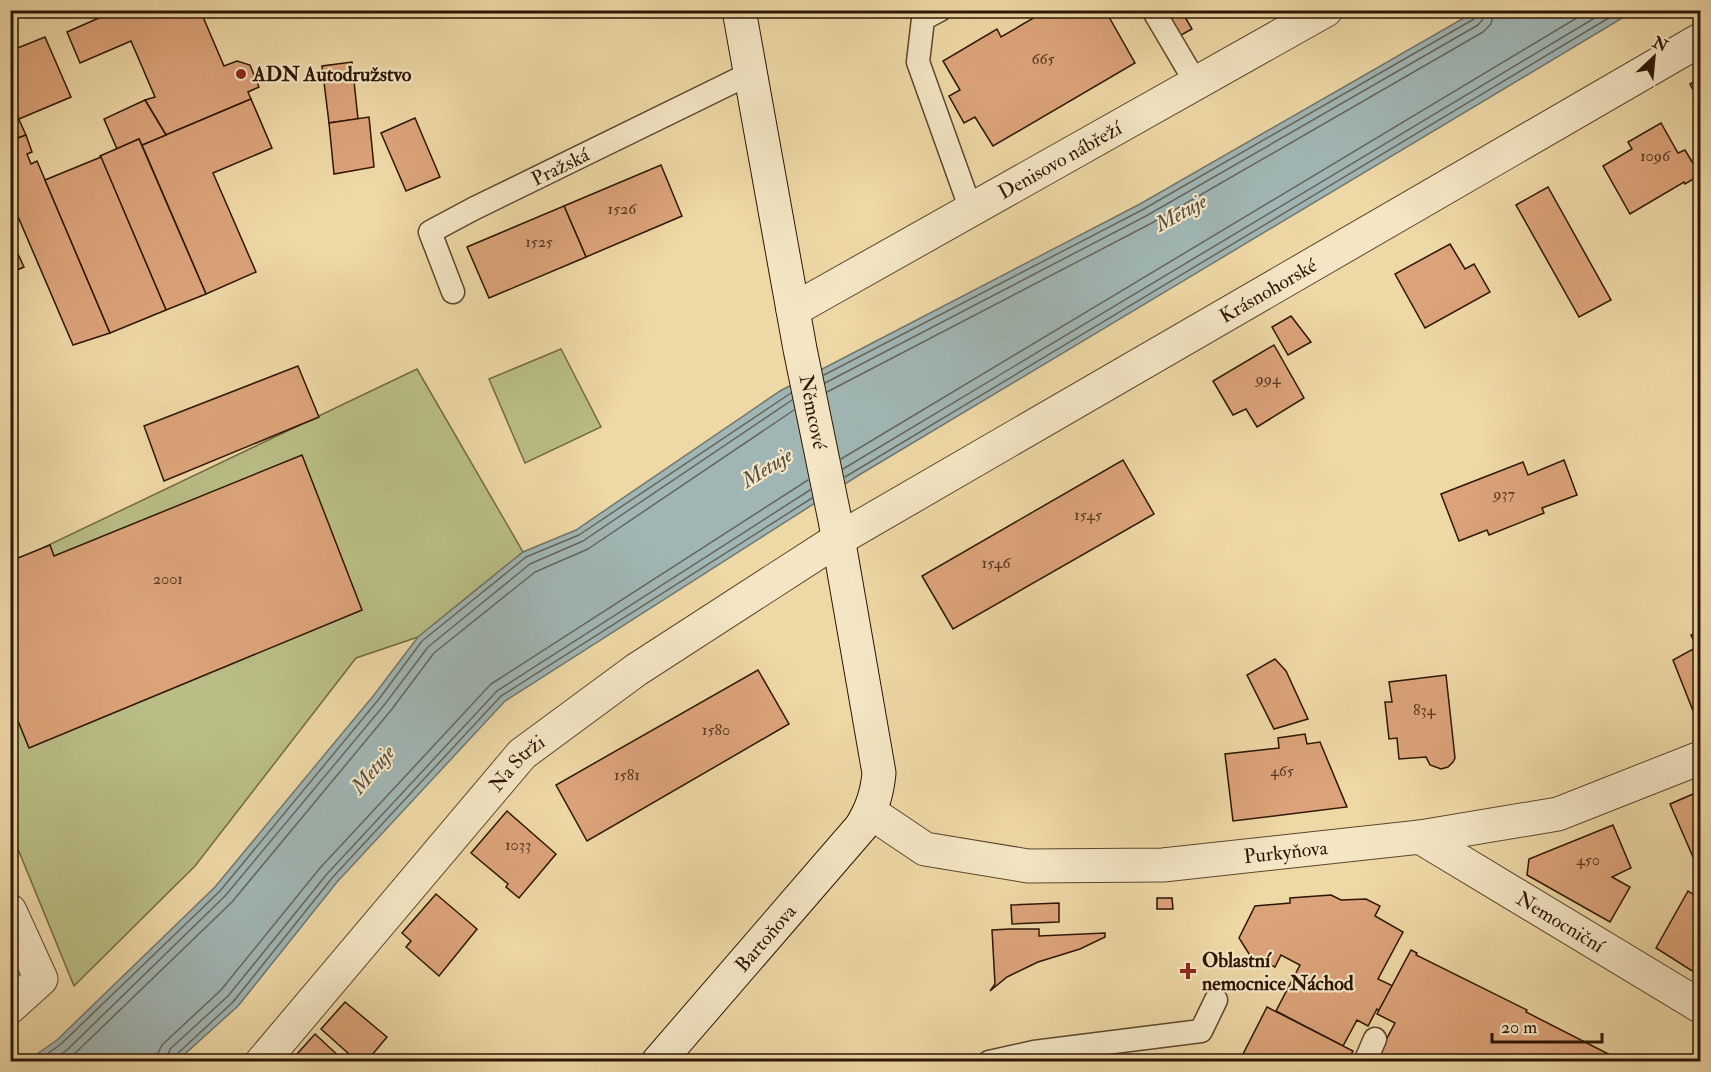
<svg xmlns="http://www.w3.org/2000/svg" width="1711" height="1072" viewBox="0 0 1711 1072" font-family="'IM FELL Double Pica',serif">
  <rect width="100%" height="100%" fill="#eed8a6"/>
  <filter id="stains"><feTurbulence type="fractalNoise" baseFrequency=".00333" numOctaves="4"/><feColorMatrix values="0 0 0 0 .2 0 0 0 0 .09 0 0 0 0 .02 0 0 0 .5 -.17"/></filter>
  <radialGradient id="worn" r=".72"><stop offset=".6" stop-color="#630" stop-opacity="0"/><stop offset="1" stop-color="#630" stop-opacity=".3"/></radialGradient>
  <g fill="#babe86" stroke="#746a45" stroke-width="1.5">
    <path d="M561,349L601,427L525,463L489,379Z"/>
    <path d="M417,369L523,552L418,637L356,658L195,866L74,986L11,832V563Z"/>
  </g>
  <path fill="#a0b6b4" stroke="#72766e" stroke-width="1.5" d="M1476,11H1634L859,475L505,701L337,882L238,1006L177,1061L26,1062L57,1040L215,887L374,695L418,637L523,552L576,530L780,391L1140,204Z"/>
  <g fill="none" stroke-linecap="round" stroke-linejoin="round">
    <g stroke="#66665c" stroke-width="1.5">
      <path d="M824,375L1142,210L1474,19L1478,10"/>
      <path d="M825,383L1146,216L1478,25L1483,19L1485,10"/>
      <path d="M827,392L1150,224L1483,32L1491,24L1494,10"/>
      <path d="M841,459L1590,10"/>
      <path d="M843,469L1608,10"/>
      <path d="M845,477L1622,10"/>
      <path d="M36,1062L61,1044L220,891L379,699L422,641L526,557L579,535L791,393"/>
      <path d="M50,1062L67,1050L225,896L385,704L428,647L530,564L583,541L792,400"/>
      <path d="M66,1062L232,902L392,709L434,653L535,572L588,549L794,410"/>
      <path d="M157,1062L158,1053L162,1045L221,990L320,868L491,684L808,480"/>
      <path d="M166,1062L170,1049L228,996L327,874L497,691L810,490"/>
      <path d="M174,1062L176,1055L233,1002L332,878L501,696L812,498"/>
    </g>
  </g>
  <g fill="#dca37a" stroke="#2d1604" stroke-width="1.5">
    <path d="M117,10H200L224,66L237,61L250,65L259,87L248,92L251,99L166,135L145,100L155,97L131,41L80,63L67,32Z"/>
    <path d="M438,10H459L441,18Z"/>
    <path d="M1047,10H1105L1135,63L993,146L975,117L964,123L949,96L960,90L943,61L997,29L1001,37Z"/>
    <path d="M1146,10H1181L1192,29L1165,44Z"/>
    <path d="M45,37L71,97L19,119L10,100V51Z"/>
    <path d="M352,62L358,119L329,123L322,66Z"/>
    <path d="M1700,78V103L1690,84Z"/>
    <path d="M251,99L272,148L213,173L256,272L206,294L142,145Z"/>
    <path d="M10,100L26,135L10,141Z"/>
    <path d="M145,100L166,135L142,145L139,139L117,149L104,119Z"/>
    <path d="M369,117L374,167L334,174L329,123Z"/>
    <path d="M415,118L440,177L406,191L381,133Z"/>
    <path d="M1661,123L1678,153L1685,150L1700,175L1685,184L1684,182L1630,214L1603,166L1632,149L1628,142Z"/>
    <path d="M26,135L32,152L27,154L31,164L37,161L110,333L73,345L10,198V141Z"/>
    <path d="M139,139L206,294L166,310L100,156Z"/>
    <path d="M101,157L166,310L110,333L45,180Z"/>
    <path d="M661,165L682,216L586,257L564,206Z"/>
    <path d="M1548,187L1611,300L1579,317L1516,205Z"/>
    <path d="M564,206L586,257L489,298L467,247Z"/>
    <path d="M10,237L24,267L10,273Z"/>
    <path d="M1450,244L1465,269L1474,264L1490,292L1425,328L1395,274Z"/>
    <path d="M1291,316L1311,342L1288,355L1272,327Z"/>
    <path d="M1274,345L1304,398L1257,427L1246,409L1233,415L1213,381Z"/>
    <path d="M298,366L319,417L164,481L144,426Z"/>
    <path d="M302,455L362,610L29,748L10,701V574L17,571L13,560L50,545L54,556Z"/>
    <path d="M1123,460L1154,514L953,629L922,576Z"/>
    <path d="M1564,460L1577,495L1542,508L1544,513L1489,535L1487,530L1459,541L1441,494L1523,462L1528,475Z"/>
    <path d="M1700,631V725L1699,726L1673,660L1697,647L1691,635Z"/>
    <path d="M1275,659L1286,671L1308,719L1274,729L1247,675Z"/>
    <path d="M758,670L789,724L587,841L556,785Z"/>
    <path d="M1446,675L1455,758L1453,762L1448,767L1441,769L1430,765L1426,757L1399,759L1397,738L1389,739L1385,702H1392L1389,682Z"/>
    <path d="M1305,734L1307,744L1320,742L1347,807L1233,821L1225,754L1279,748L1278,738Z"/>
    <path d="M1700,791V854L1693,857L1670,804Z"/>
    <path d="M507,811L556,854L519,898L506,887L508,884L471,853Z"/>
    <path d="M1613,825L1631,868L1612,877L1630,887L1610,922L1527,875L1529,859Z"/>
    <path d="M1688,891L1700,899V976L1656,948Z"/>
    <path d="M436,894L477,929L439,976L406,947L411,941L402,933Z"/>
    <path d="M1331,895L1341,900L1366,899L1380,906L1375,916L1403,932L1378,979L1393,986L1379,1011L1377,1009L1368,1026L1357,1020L1343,1046L1276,1011L1300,965L1281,955L1275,967L1251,957L1239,938L1255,906L1290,903V898Z"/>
    <path d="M1157,898H1172L1173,909H1157Z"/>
    <path d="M1059,903V922L1012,924L1011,905Z"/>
    <path d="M1010,929H1039V936L1105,933V937L1080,949L1038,962L1007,977L990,991L995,984L992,930Z"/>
    <path d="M1411,950L1417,953L1416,955L1527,1010L1526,1012L1624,1062H1396L1379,1053L1395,1023L1377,1014Z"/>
    <path d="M345,1002L387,1037L366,1062H358L321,1029Z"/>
    <path d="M1267,1007L1353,1051L1347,1062H1239Z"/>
    <path d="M315,1034L345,1062H304L297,1054Z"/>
  </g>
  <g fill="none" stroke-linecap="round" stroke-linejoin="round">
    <g stroke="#5d462c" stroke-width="25">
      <g id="lane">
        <path d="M940,10L923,19L918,62L971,210"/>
        <path d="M1153,10L1196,83"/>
        <path id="s1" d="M453,292L430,232L473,209L749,74"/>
        <path d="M989,1062L1034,1052L1201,1031L1216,1000"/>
        <path d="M1365,1062L1375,1039"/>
      </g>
    </g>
    <g stroke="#5d462c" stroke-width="35">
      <g id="street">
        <path id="s2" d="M793,310L1326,10"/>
        <path id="s3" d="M870,812L925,849L1028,866L1163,865L1420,837L1558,814L1700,758"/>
        <path id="s4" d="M1420,837L1700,1006"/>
        <path d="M10,911L41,979L10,1007"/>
        <path id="s5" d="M262,1062L522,754L636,670L837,540L1700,40"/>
      </g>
    </g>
    <g stroke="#2d1604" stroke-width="35">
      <g id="secondary">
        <path id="s6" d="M658,1062L861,827C872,809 877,794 879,773L835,520L800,349L739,10"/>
      </g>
    </g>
    <use href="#lane" stroke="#f4e6c5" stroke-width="22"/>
    <use href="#street" stroke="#f4e6c5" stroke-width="33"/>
    <use href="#secondary" stroke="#f4e6c5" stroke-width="33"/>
  </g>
  <g fill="#8f2418" stroke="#f4e6c5" stroke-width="2">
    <circle cx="241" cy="74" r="6"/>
    <path d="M1185 962h6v6h6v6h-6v6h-6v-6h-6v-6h6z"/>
  </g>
  <g text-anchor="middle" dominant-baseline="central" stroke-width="4.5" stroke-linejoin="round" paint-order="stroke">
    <g font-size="16" fill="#593922">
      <text x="1043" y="59">665</text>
      <text x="1655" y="156">1096</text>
      <text x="622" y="209">1526</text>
      <text x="539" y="242">1525</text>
      <text x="1268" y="379">994</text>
      <text x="1504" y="494">937</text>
      <text x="1088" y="515">1545</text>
      <text x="996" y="563">1546</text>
      <text x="168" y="579">2001</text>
      <text x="1424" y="710">834</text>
      <text x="716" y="730">1580</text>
      <text x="1282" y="771">465</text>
      <text x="627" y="775">1581</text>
      <text x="518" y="845">1033</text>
      <text x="1588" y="860">450</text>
    </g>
    <g font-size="20" font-weight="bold" fill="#2d1604" stroke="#f4e6c5" text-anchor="start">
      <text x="253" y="74">ADN Autodružstvo</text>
      <text x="1202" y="960">Oblastní<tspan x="1202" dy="23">nemocnice Náchod</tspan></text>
    </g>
    <g font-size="20" fill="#2d1604" stroke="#f4e6c5">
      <text stroke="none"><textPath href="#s2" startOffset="306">Denisovo nábřeží</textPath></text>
      <text stroke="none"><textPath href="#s1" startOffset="210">Pražská</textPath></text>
      <text stroke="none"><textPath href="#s5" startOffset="1282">Krásnohorské</textPath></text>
      <text transform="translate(813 412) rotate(79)">Němcové</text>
      <text stroke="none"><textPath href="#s5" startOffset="393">Na Strži</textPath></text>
      <text stroke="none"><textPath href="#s3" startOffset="429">Purkyňova</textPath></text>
      <text stroke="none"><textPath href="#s4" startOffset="164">Nemocniční</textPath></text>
      <text stroke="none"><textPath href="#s6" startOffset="164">Bartoňova</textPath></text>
    </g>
    <g font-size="21" font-style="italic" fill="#554e42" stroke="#f4e6c5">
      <text transform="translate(1181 213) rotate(-29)">Metuje</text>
      <text transform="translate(767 468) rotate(-32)">Metuje</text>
      <text transform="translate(373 770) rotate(-50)">Metuje</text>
    </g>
  </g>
  <rect width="1711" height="1072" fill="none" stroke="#eed8a6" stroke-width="36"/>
  <rect x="12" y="12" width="1687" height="1048" fill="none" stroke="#2d1604" stroke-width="3"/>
  <rect x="18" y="18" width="1675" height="1036" fill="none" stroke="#2d1604" stroke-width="1.5"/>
  <g transform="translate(1654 57) rotate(26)" stroke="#f4e6c5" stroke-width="4.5" paint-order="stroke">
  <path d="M0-4.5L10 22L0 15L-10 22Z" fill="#2d1604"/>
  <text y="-9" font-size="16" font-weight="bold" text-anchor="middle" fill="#2d1604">N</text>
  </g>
  <path d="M1492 1033v9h110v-9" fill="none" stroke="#2d1604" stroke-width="3"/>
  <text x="1501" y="1033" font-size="18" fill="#2d1604" stroke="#f4e6c5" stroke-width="4.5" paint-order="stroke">20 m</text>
  <rect width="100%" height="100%" filter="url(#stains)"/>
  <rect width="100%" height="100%" fill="url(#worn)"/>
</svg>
